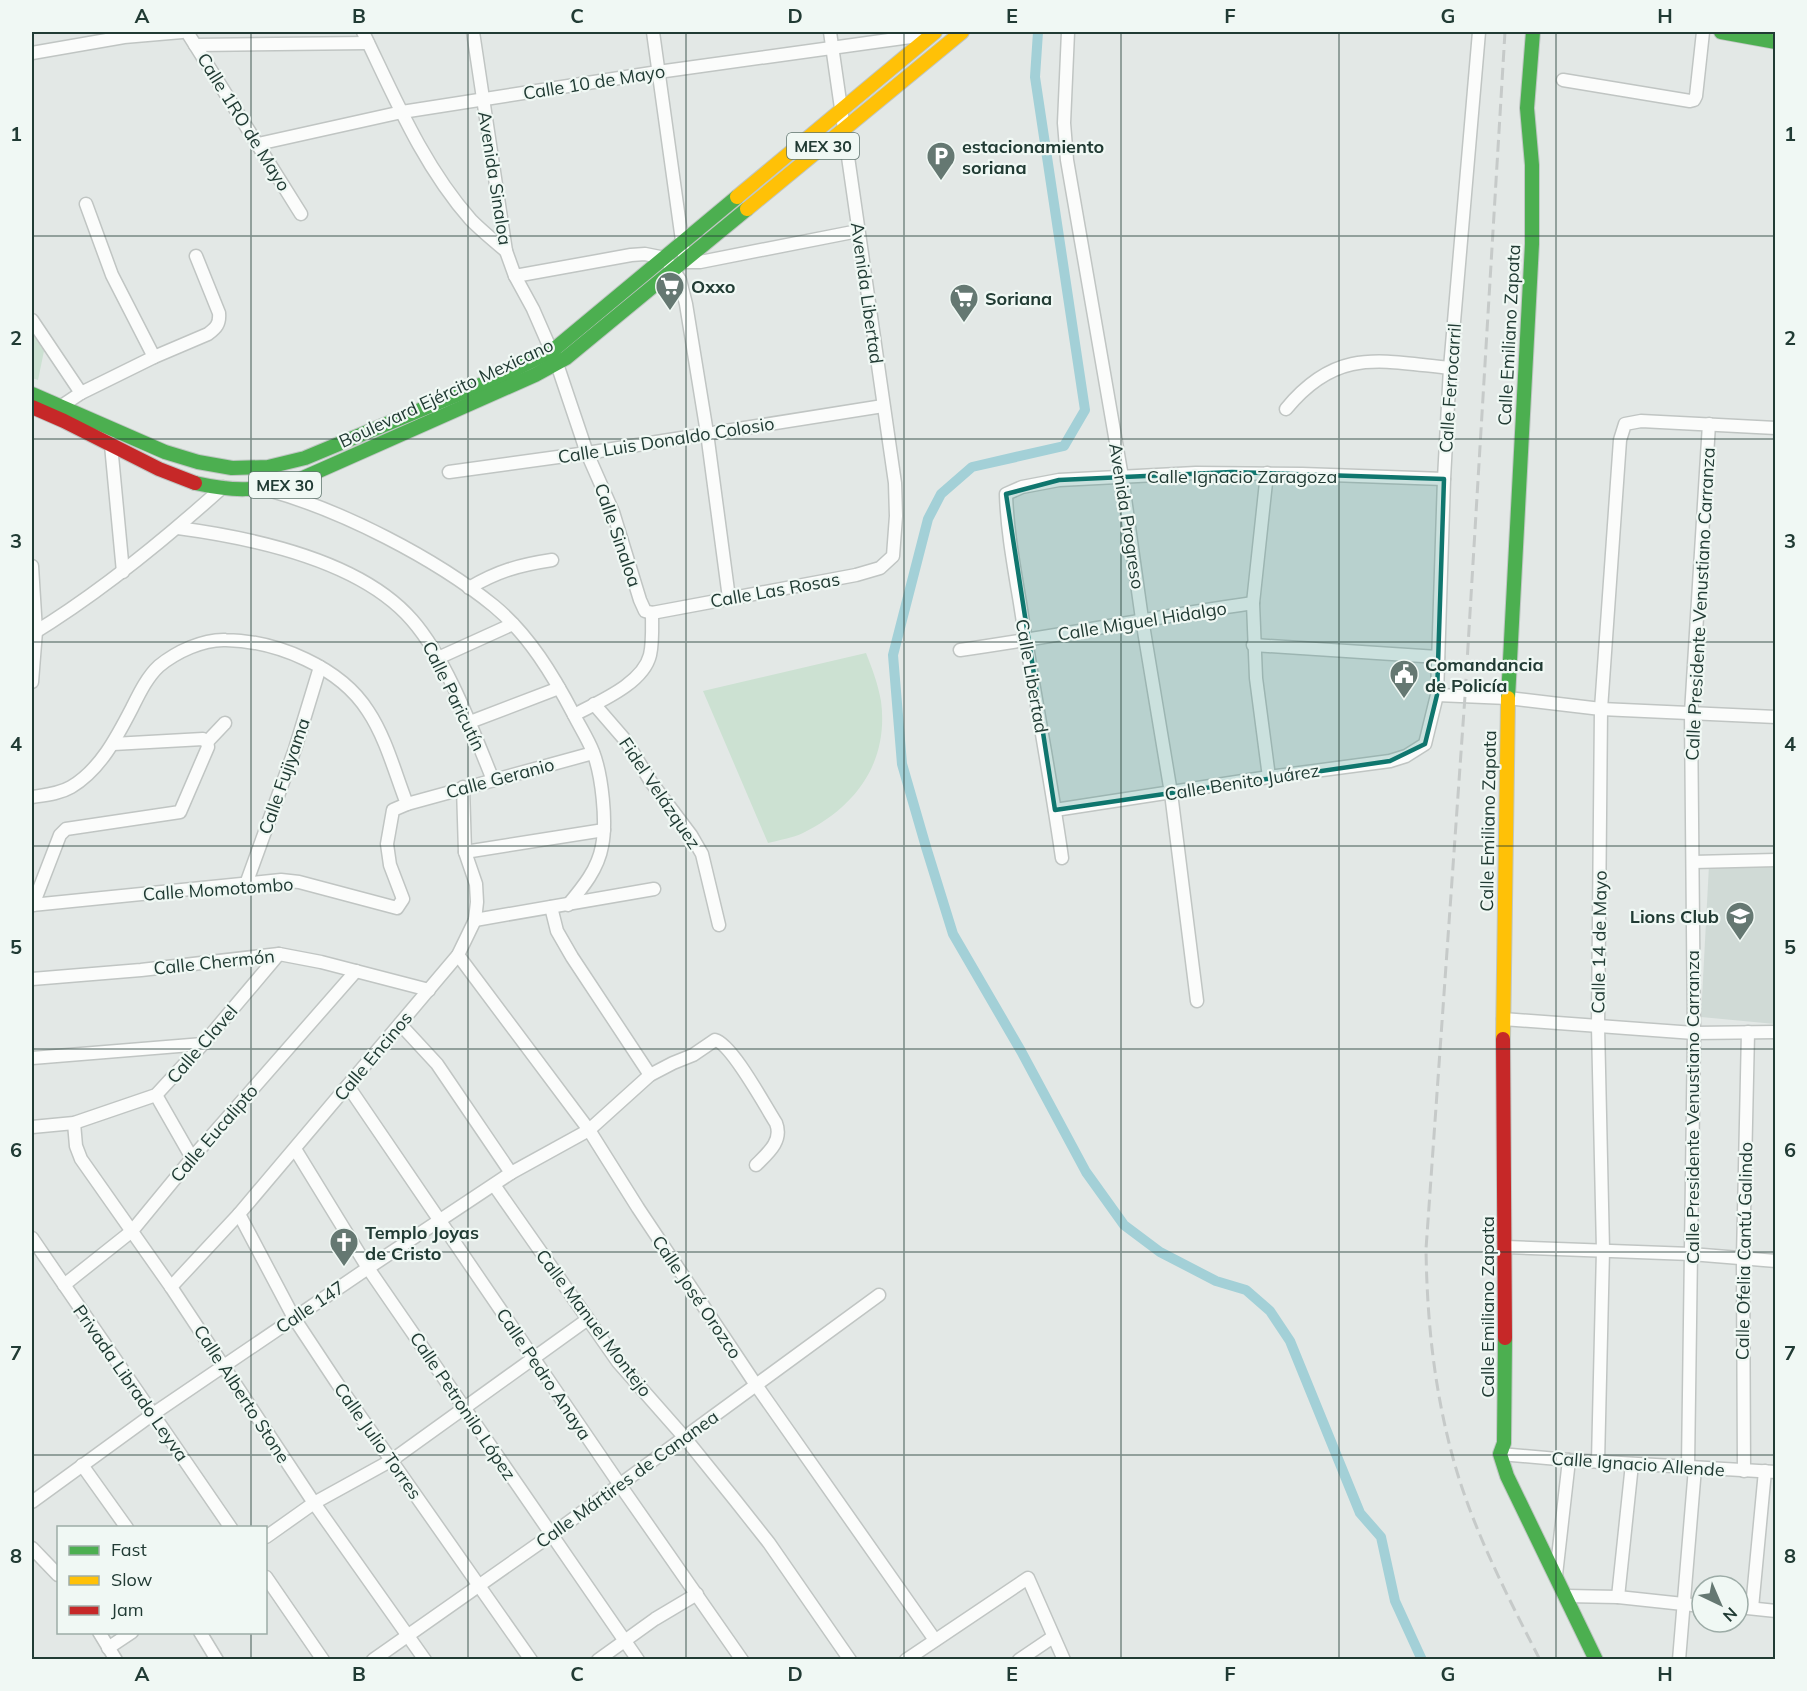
<svg xmlns="http://www.w3.org/2000/svg" width="1807" height="1691" viewBox="0 0 1807 1691" font-family="Mulish,sans-serif">
  <rect width="100%" height="100%" fill="#e3e8e6"/>
  <path fill="#d0dad6" d="M1709,865L1775,867V1024L1701,1017Z"/>
  <g fill="#cce1d2">
    <path d="M32,332L44,351L38,380L32,378Z"/>
    <path d="M866,653C872,668 878,684 881,701C889,762 856,807 803,833C793,838 779,840 768,843L703,691Z"/>
  </g>
  <g fill="none" stroke-linecap="round" stroke-linejoin="round">
    <path stroke="#a3d0d7" stroke-width="10" d="M1038,32L1035,77L1085,410L1064,446L972,467L941,494L928,519L893,655L902,764L926,847L953,934L1021,1051L1086,1172L1124,1225L1160,1252L1216,1281L1246,1290L1270,1311L1290,1341L1360,1513L1381,1537L1395,1601L1422,1660"/>
    <g stroke="#c0c5c3" stroke-width="15">
      <g id="street">
        <path d="M187,32L301,214"/>
        <path d="M363,32C394,96 423,166 471,220C482,231 494,241 506,251"/>
        <path d="M473,32L506,251L515,276L533,309L557,364L587,453L613,512L640,600L645,611L652,613"/>
        <path d="M653,32L685,262H700L858,231"/>
        <path d="M1068,32L1064,123L1067,160L1122,477L1142,619L1171,793L1197,1001"/>
        <path d="M195,45L368,43"/>
        <path d="M32,53L124,37L182,32"/>
        <path d="M1563,80L1690,101L1694,100L1696,96L1703,32"/>
        <path d="M258,144L402,112L658,72L932,34"/>
        <path d="M86,204L112,275L154,357"/>
        <path d="M515,276L631,255L645,254L665,258L680,280L686,304L707,433L729,598"/>
        <path d="M32,320L81,393L63,405"/>
        <path d="M81,393L154,357L208,334C216,328 220,324 219,313L196,256"/>
        <path d="M1286,409C1337,347 1380,361 1450,368"/>
        <path d="M111,445L123,572"/>
        <path d="M449,472L587,453L883,406"/>
        <path d="M1267,473L1253,603L1256,678L1269,777"/>
        <path d="M268,490C341,510 435,558 494,606C529,635 553,675 574,715C580,727 588,739 593,752C602,775 607,822 602,846C598,869 583,887 568,905"/>
        <path d="M178,528C253,538 361,561 412,620C447,660 473,731 493,780"/>
        <path d="M32,566L36,631L32,682"/>
        <path d="M469,588C498,571 519,565 552,560"/>
        <path d="M652,613L856,575L880,568L893,556L896,516L895,483L830,32"/>
        <path d="M32,634C101,592 163,541 223,487"/>
        <path d="M1253,645L1438,657"/>
        <path d="M960,650C1058,636 1155,617 1253,603"/>
        <path d="M438,658L513,624"/>
        <path d="M1437,695L1508,698L1601,709L1776,717"/>
        <path d="M594,704L626,741L651,782L691,835L702,854L719,925"/>
        <path d="M574,715C598,702 643,684 650,655C653,642 652,626 652,613"/>
        <path d="M470,722L559,688"/>
        <path d="M207,742L225,723"/>
        <path d="M113,744L203,739L207,742"/>
        <path d="M32,797C45,795 59,794 71,787C100,770 117,737 132,708C139,694 147,677 159,666C176,652 203,639 226,640C277,641 340,667 368,711C386,738 395,773 407,804L393,810L387,844L390,865L403,899L397,908L299,882L281,880L32,905"/>
        <path d="M407,804L593,753"/>
        <path d="M1055,810L1269,777L1390,761L1406,756L1425,744L1437,695L1444,479L1450,368L1479,32"/>
        <path d="M465,852L604,830"/>
        <path d="M1062,858C1050,773 1033,688 1020,603C1014,567 1007,530 1006,494L1022,487L1059,480L1196,473L1302,474L1444,479"/>
        <path d="M1693,862L1776,860"/>
        <path d="M246,884L295,749L320,667"/>
        <path d="M33,905L60,835L66,829L180,812L208,747L207,742"/>
        <path d="M551,907L557,931L572,957L650,1075"/>
        <path d="M475,920L654,889"/>
        <path d="M458,955L589,1130L638,1208L756,1385L935,1640"/>
        <path d="M32,979L141,970L279,954L321,962L429,990"/>
        <path d="M1503,1019L1694,1033L1776,1032"/>
        <path d="M400,1024L437,1064L511,1173"/>
        <path d="M32,1058L203,1044"/>
        <path d="M348,1086L620,1485L742,1660"/>
        <path d="M156,1095L192,1158"/>
        <path d="M74,1123L76,1146L81,1159L171,1287L314,1503L425,1660"/>
        <path d="M32,1127L74,1123L156,1095L203,1044L279,954"/>
        <path d="M295,1149L368,1268L638,1660"/>
        <path d="M494,1185L618,1362L685,1438L735,1500L769,1543L850,1660"/>
        <path d="M239,1214L294,1318L337,1383L531,1660"/>
        <path d="M32,1238L231,1528"/>
        <path d="M1506,1247L1691,1254L1776,1261"/>
        <path d="M64,1285L132,1231L192,1158L356,971"/>
        <path d="M171,1287L239,1214L458,955L475,920L477,902L476,884L465,852L463,787"/>
        <path d="M1500,1454L1569,1460L1776,1472"/>
        <path d="M1598,1462L1603,1250L1598,1026L1601,709L1620,440L1625,424L1641,421L1776,428"/>
        <path d="M82,1465L127,1528"/>
        <path d="M1688,1467L1694,1033L1691,713L1709,424"/>
        <path d="M1744,1471L1743,1258L1748,1032"/>
        <path d="M32,1502L153,1414L368,1268L511,1173L589,1130L650,1075L673,1063L693,1055L715,1040C732,1044 765,1106 776,1123C783,1141 768,1153 756,1165"/>
        <path d="M266,1537L314,1503L392,1460L588,1319"/>
        <path d="M32,1548L58,1575"/>
        <path d="M1556,1575L1569,1460"/>
        <path d="M266,1577L323,1660"/>
        <path d="M1566,1596L1618,1597L1702,1606"/>
        <path d="M1618,1597L1632,1464"/>
        <path d="M1738,1607L1776,1611"/>
        <path d="M1752,1608L1765,1471"/>
        <path d="M99,1632L116,1660"/>
        <path d="M200,1632L217,1660"/>
        <path d="M108,1648L132,1632"/>
        <path d="M373,1660L551,1535L879,1295"/>
        <path d="M598,1660L655,1619L697,1594"/>
        <path d="M906,1660L1028,1578L1064,1660"/>
        <path d="M1019,1660L1053,1637"/>
        <path d="M1679,1660L1695,1468"/>
      </g>
    </g>
    <g stroke="#bfc6c3" stroke-width="16">
      <g id="fast">
        <path d="M1721,32L1776,42"/>
        <path d="M32,394L165,452L198,462L232,468L268,467L305,458L497,378L552,351L737,197"/>
        <path d="M195,483C236,492 255,491 296,481L535,375L566,358L747,209"/>
        <path d="M1508,698L1532,244V165L1527,108L1533,32"/>
        <path d="M1505,1338L1504,1443L1500,1454L1507,1476L1596,1660"/>
      </g>
    </g>
    <g stroke="#bfc6c3" stroke-width="16">
      <g id="slow">
        <path d="M737,197L935,32"/>
        <path d="M747,209L962,32"/>
        <path d="M1503,1039L1508,698"/>
      </g>
    </g>
    <g stroke="#bfc6c3" stroke-width="16">
      <g id="jam">
        <path d="M32,407L64,421L159,469L195,483"/>
        <path d="M1503,1039L1505,1338"/>
      </g>
    </g>
    <use href="#street" stroke="#fbfcfb" stroke-width="12"/>
    <use href="#fast" stroke="#4caf50" stroke-width="14"/>
    <use href="#slow" stroke="#ffc107" stroke-width="14"/>
    <use href="#jam" stroke="#c62828" stroke-width="14"/>
    <path stroke="#c6cac9" stroke-width="3" stroke-dasharray="12 6" stroke-linecap="butt" d="M1505,32L1465,696L1426,1249C1427,1320 1434,1389 1453,1458C1472,1528 1507,1595 1540,1660"/>
  </g>
  <path fill="#0f766e" fill-opacity="0.2" stroke="#0f766e" stroke-width="4.5" stroke-linejoin="round" d="M1232,472L1444,479L1437,695L1425,744L1390,761L1055,810L1006,494L1059,480Z"/>
  <path fill="none" stroke="#213b34" stroke-width="1.5" stroke-opacity="0.55" d="M251,32V1528M468,32V1660M686,32V1660M904,32V1660M1121,32V1660M1339,32V1660M1556,32V1660M32,236H1776M32,439H1776M32,642H1776M32,846H1776M32,1049H1776M32,1252H1776M32,1455H1776M251,1632V1660"/>
  <defs>
    <g id="parking-pin" transform="scale(1.5)"><path d="M0 17L-7.5 6A9.5 9.5 0 1 1 7.5 6Z" fill="#657872" stroke="#f0f8f4"/><path d="M-3.5-5.5H1a3.5 3.5 0 0 1 0 7H-1V5.5H-3.5ZM-1-3.4V-.6H.8a1.4 1.4 0 0 0 0-2.8Z" fill="#fff"/></g>
    <g id="supermarket-pin" transform="scale(1.5)"><path d="M0 17L-7.5 6A9.5 9.5 0 1 1 7.5 6Z" fill="#657872" stroke="#f0f8f4"/><path d="M-6-5.5h2.5l.6 2H6L4.5 2H-2.5L-4.4-4H-6ZM-1.5 3.2a1.3 1.3 0 1 0 .1 0ZM3 3.2a1.3 1.3 0 1 0 .1 0Z" fill="#fff"/></g>
    <g id="civic-pin" transform="scale(1.5)"><path d="M0 17L-7.5 6A9.5 9.5 0 1 1 7.5 6Z" fill="#657872" stroke="#f0f8f4"/><path d="M-.6-6.5H3V-4.5H.6V-3L4-1V1h2V6H-6V1h2V-1L-.6-3ZM-1.2 2.5V6h2.4V2.5Z" fill="#fff"/></g>
    <g id="school-pin" transform="scale(1.5)"><path d="M0 17L-7.5 6A9.5 9.5 0 1 1 7.5 6Z" fill="#657872" stroke="#f0f8f4"/><path d="M0-5L7-2L0 1L-7-2ZM-4 1L0 2.5L4 1V4Q0 6-4 4Z" fill="#fff"/></g>
    <g id="church-pin" transform="scale(1.5)"><path d="M0 17L-7.5 6A9.5 9.5 0 1 1 7.5 6Z" fill="#657872" stroke="#f0f8f4"/><path d="M-1.2-6h2.4v3.5h3.3v2.4h-3.3V6h-2.4V-.1h-3.3v-2.4h3.3Z" fill="#fff"/></g>
  </defs>
  <g fill-rule="evenodd">
    <use href="#parking-pin" x="941" y="156"/>
    <use href="#supermarket-pin" x="670" y="286"/>
    <use href="#supermarket-pin" x="964" y="298"/>
    <use href="#civic-pin" x="1404" y="674"/>
    <use href="#school-pin" x="1740" y="916"/>
    <use href="#church-pin" x="344" y="1242"/>
  </g>
  <g text-anchor="middle" dominant-baseline="central" stroke-width="4.5" stroke-linejoin="round" paint-order="stroke">
    <g fill="#f0f8f4" stroke="#5f746e" stroke-width="1.5">
      <rect x="787" y="133" width="72" height="26" rx="4.5"/>
      <rect x="249" y="472" width="72" height="26" rx="4.5"/>
    </g>
    <g font-size="16" font-weight="bold" fill="#213b34">
      <text x="823" y="146">MEX 30</text>
      <text x="285" y="485">MEX 30</text>
    </g>
    <g font-size="18" fill="#213b34" stroke="#f0f8f4">
      <text transform="translate(594 82) rotate(-9)">Calle 10 de Mayo</text>
      <text transform="translate(244 122) rotate(58)">Calle 1RO de Mayo</text>
      <text transform="translate(495 178) rotate(81)">Avenida Sinaloa</text>
      <text transform="translate(867 293) rotate(82)">Avenida Libertad</text>
      <text transform="translate(1509 335) rotate(-87)">Calle Emiliano Zapata</text>
      <text transform="translate(1450 388) rotate(-86)">Calle Ferrocarril</text>
      <text transform="translate(446 393) rotate(-25)">Boulevard Ejército Mexicano</text>
      <text transform="translate(666 440) rotate(-9)">Calle Luis Donaldo Colosio</text>
      <text x="1242" y="476">Calle Ignacio Zaragoza</text>
      <text transform="translate(1127 516) rotate(81)">Avenida Progreso</text>
      <text transform="translate(618 535) rotate(71)">Calle Sinaloa</text>
      <text transform="translate(775 590) rotate(-10)">Calle Las Rosas</text>
      <text transform="translate(1700 604) rotate(-87)">Calle Presidente Venustiano Carranza</text>
      <text transform="translate(1142 621) rotate(-9)">Calle Miguel Hidalgo</text>
      <text transform="translate(1032 676) rotate(80)">Calle Libertad</text>
      <text transform="translate(454 696) rotate(64)">Calle Paricutín</text>
      <text transform="translate(284 776) rotate(-71)">Calle Fujiyama</text>
      <text transform="translate(500 778) rotate(-15)">Calle Geranio</text>
      <text transform="translate(1242 782) rotate(-9)">Calle Benito Juárez</text>
      <text transform="translate(660 793) rotate(56)">Fidel Velázquez</text>
      <text transform="translate(1488 821) rotate(-89)">Calle Emiliano Zapata</text>
      <text transform="translate(218 889) rotate(-4)">Calle Momotombo</text>
      <text transform="translate(1599 942) rotate(-89)">Calle 14 de Mayo</text>
      <text transform="translate(214 962) rotate(-6)">Calle Chermón</text>
      <text transform="translate(202 1044) rotate(-49)">Calle Clavel</text>
      <text transform="translate(373 1056) rotate(-50)">Calle Encinos</text>
      <text transform="translate(1692 1107) rotate(-90)">Calle Presidente Venustiano Carranza</text>
      <text transform="translate(214 1133) rotate(-49)">Calle Eucalipto</text>
      <text transform="translate(1744 1251) rotate(-89)">Calle Ofelia Cantú Galindo</text>
      <text transform="translate(697 1297) rotate(56)">Calle José Orozco</text>
      <text transform="translate(310 1307) rotate(-34)">Calle 147</text>
      <text transform="translate(1487 1307) rotate(-90)">Calle Emiliano Zapata</text>
      <text transform="translate(594 1323) rotate(53)">Calle Manuel Montejo</text>
      <text transform="translate(544 1374) rotate(56)">Calle Pedro Anaya</text>
      <text transform="translate(131 1383) rotate(55)">Privada Librado Leyva</text>
      <text transform="translate(242 1394) rotate(57)">Calle Alberto Stone</text>
      <text transform="translate(463 1406) rotate(56)">Calle Petronilo López</text>
      <text transform="translate(378 1441) rotate(55)">Calle Julio Torres</text>
      <text transform="translate(1638 1464) rotate(4)">Calle Ignacio Allende</text>
      <text transform="translate(627 1479) rotate(-36)">Calle Mártires de Cananea</text>
    </g>
    <g font-size="18" font-weight="bold" fill="#213b34" stroke="#f0f8f4" text-anchor="start">
      <text x="962" y="146">estacionamiento<tspan x="962" dy="21">soriana</tspan></text>
      <text x="691" y="286">Oxxo</text>
      <text x="985" y="298">Soriana</text>
      <text x="1425" y="664">Comandancia<tspan x="1425" dy="21">de Policía</tspan></text>
      <text x="1719" y="916" text-anchor="end">Lions Club</text>
      <text x="365" y="1232">Templo Joyas<tspan x="365" dy="21">de Cristo</tspan></text>
    </g>
  </g>
  <rect width="1807" height="1691" fill="none" stroke="#f0f8f4" stroke-width="66"/>
  <rect x="57" y="1526" width="210" height="108" fill="#f0f8f4" stroke="#9daca7" stroke-width="1.5"/>
  <rect x="69" y="1546" width="30" height="9" fill="#4caf50" stroke="#9daca7" stroke-width="1.5"/>
  <text x="111" y="1556" font-size="18" fill="#213b34">Fast</text>
  <rect x="69" y="1576" width="30" height="9" fill="#ffc107" stroke="#9daca7" stroke-width="1.5"/>
  <text x="111" y="1586" font-size="18" fill="#213b34">Slow</text>
  <rect x="69" y="1606" width="30" height="9" fill="#c62828" stroke="#9daca7" stroke-width="1.5"/>
  <text x="111" y="1616" font-size="18" fill="#213b34">Jam</text>
  <g transform="translate(1720 1604) rotate(136)"><circle r="28" fill="#f0f8f4" stroke="#9daca7" stroke-width="1.5"/>
  <path d="M0-4.5L10 22L0 15L-10 22Z" fill="#657872"/>
  <text y="-9" font-size="16" font-weight="bold" text-anchor="middle" fill="#213b34">N</text>
  </g>
  <rect x="33" y="33" width="1741" height="1625" fill="none" stroke="#213b34" stroke-width="2"/>
  <g font-size="20" text-anchor="middle" font-weight="bold" fill="#213b34">
    <text x="142" y="23">A</text>
    <text x="359" y="23">B</text>
    <text x="577" y="23">C</text>
    <text x="795" y="23">D</text>
    <text x="1012" y="23">E</text>
    <text x="1230" y="23">F</text>
    <text x="1448" y="23">G</text>
    <text x="1665" y="23">H</text>
    <text x="16" y="141">1</text>
    <text x="1790" y="141">1</text>
    <text x="16" y="345">2</text>
    <text x="1790" y="345">2</text>
    <text x="16" y="548">3</text>
    <text x="1790" y="548">3</text>
    <text x="16" y="751">4</text>
    <text x="1790" y="751">4</text>
    <text x="16" y="954">5</text>
    <text x="1790" y="954">5</text>
    <text x="16" y="1157">6</text>
    <text x="1790" y="1157">6</text>
    <text x="16" y="1360">7</text>
    <text x="1790" y="1360">7</text>
    <text x="16" y="1563">8</text>
    <text x="1790" y="1563">8</text>
    <text x="142" y="1681">A</text>
    <text x="359" y="1681">B</text>
    <text x="577" y="1681">C</text>
    <text x="795" y="1681">D</text>
    <text x="1012" y="1681">E</text>
    <text x="1230" y="1681">F</text>
    <text x="1448" y="1681">G</text>
    <text x="1665" y="1681">H</text>
  </g>
</svg>
